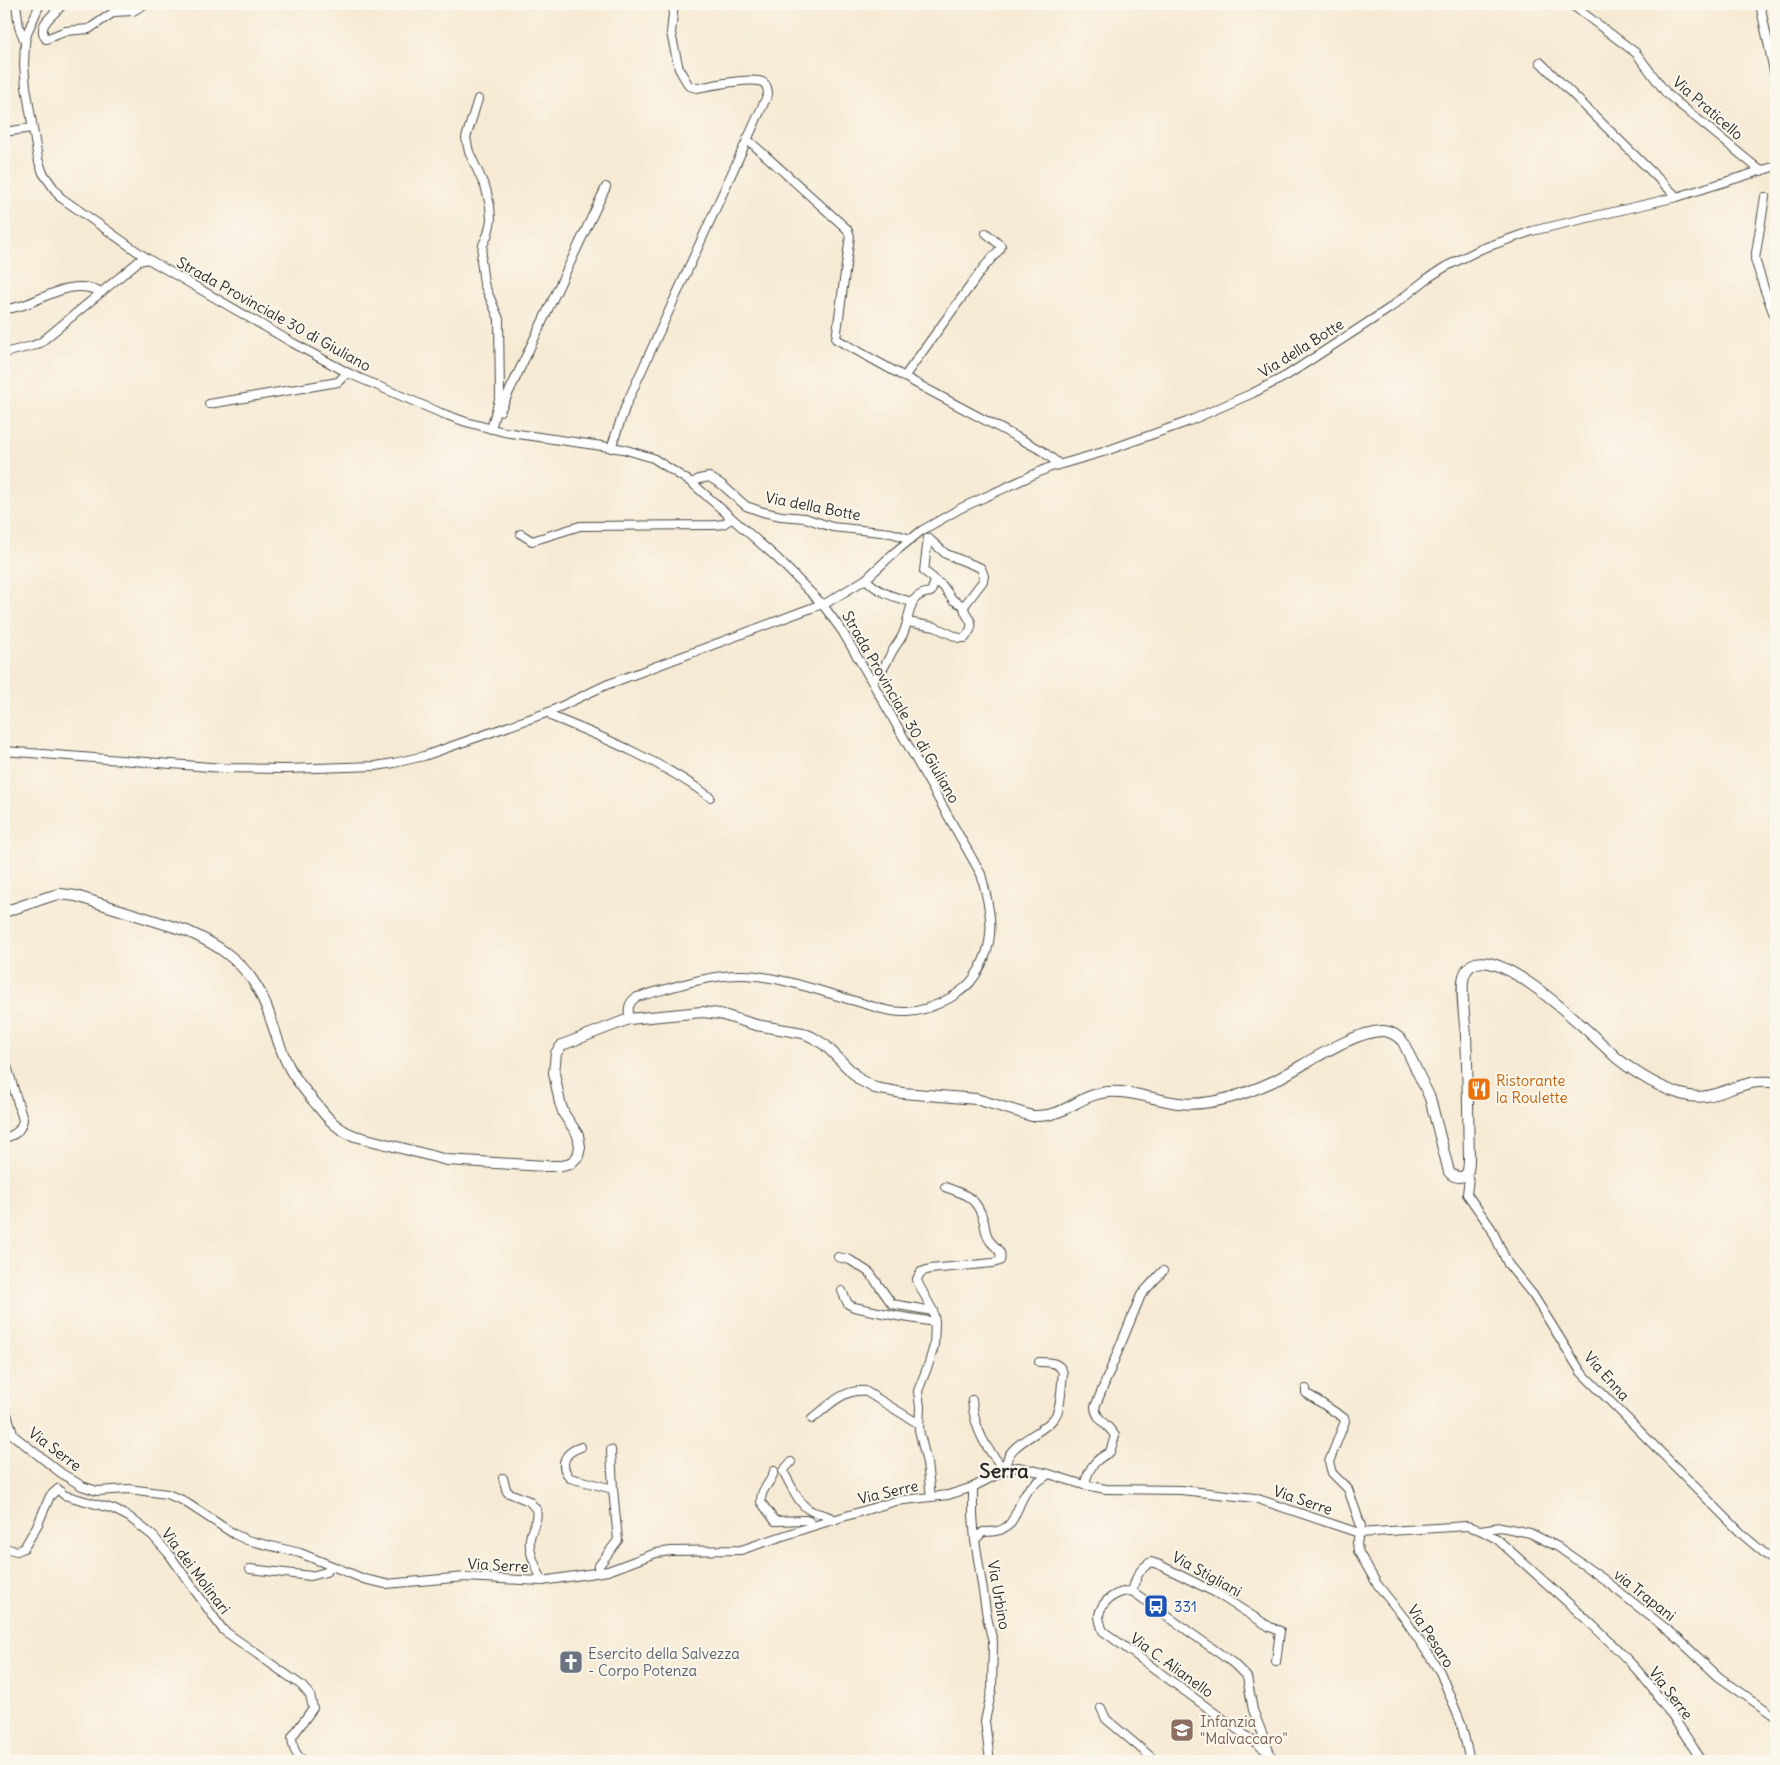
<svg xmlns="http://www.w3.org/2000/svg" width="1780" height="1765" viewBox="0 0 1780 1765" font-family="Delius,sans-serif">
  <rect width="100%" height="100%" fill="#fbf7ec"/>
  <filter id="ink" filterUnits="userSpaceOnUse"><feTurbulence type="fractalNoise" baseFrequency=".02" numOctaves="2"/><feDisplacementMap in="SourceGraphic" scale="10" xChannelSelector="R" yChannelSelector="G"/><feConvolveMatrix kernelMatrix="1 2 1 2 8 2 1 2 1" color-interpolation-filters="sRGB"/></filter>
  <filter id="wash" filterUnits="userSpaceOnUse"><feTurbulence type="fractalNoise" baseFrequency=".0096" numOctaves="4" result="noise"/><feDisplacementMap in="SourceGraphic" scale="20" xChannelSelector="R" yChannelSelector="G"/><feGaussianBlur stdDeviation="1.12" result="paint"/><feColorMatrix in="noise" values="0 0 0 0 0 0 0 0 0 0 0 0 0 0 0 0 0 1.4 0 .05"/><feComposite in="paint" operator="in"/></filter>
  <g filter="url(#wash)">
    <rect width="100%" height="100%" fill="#f6ead4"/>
  </g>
  <g filter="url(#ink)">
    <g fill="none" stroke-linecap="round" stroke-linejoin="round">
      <g stroke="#494844" stroke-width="10">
        <g id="minor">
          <path d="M16,4L19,27L25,42"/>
          <path d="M40,4L28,31L25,42L24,65L26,87L38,159L43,173L60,197L148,259L293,343L350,374L441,413L466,422L504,432L623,449L653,458L692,483L777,558L823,605L842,631L871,680L981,874C991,911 998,941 975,976C969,986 960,992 950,998C936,1006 923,1011 907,1012C889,1013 872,1006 855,1001C820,991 782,977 745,975C708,974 672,988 637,997C628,1002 628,1009 629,1019"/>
          <path d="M63,4C55,15 35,24 46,39L66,31L89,29L114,12L133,11L145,4"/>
          <path d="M1571,4L1636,53L1667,94L1761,171"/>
          <path d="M1760,4L1776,81"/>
          <path d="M1540,62L1677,197"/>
          <path d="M478,99L466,138L469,152L486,189L490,206L491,220L488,234L483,245L481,260L484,284L499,319L500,396L491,429"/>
          <path d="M4,132L32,128"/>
          <path d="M747,139L847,229L850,236L836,339L921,386L1041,450L1059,464"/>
          <path d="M1765,197L1755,259L1764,288L1776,320"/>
          <path d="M4,309C40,307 63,275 102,292"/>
          <path d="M4,353L32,346L40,343L139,261L148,259"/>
          <path d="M904,377L984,267L1000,249L1001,246L986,233"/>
          <path d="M209,404L338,382L347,373"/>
          <path d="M500,411L606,187"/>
          <path d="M611,448L626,405L768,94C768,89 767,86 764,83C754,76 710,86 697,88L689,86L679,69L671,33L674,4"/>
          <path d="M692,483L699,479L709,477L721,484L746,506L763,512L781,516L805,518L832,527L891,533L911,539"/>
          <path d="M521,534L532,541L580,526L715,525L723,524L731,519"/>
          <path d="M928,538L946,554L981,568L984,576L983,581L964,606L953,600L942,585L935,581"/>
          <path d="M866,579C878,593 895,597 912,602"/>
          <path d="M823,605L866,579L895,552L921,531L961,508L1048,468L1103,452L1187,422L1253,393L1286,376L1390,308L1428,278L1445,267L1481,249L1532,231L1677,197L1776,166"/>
          <path d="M907,622C911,606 911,594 931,592L935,581L933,578L924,571L928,538"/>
          <path d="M871,680C884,673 887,659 895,647C902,637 904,634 907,622L935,627L959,638H965C980,618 964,621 964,606"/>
          <path d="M549,712L553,717C610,740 660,761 710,797"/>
          <path d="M4,751L223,768L286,769L376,766L394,763L424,756L549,712L606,685L822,604"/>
          <path d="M4,1056L23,1120C20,1132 15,1135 4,1138"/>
          <path d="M1466,1175L1469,1178L1467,1194L1491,1228L1508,1264L1533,1295L1581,1372L1744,1536L1776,1563"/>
          <path d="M838,1257L850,1260L870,1273L892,1304L933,1311"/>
          <path d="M842,1291L848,1304L854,1307L897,1316L935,1322L934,1346L929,1363L918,1391L920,1407L919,1430L927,1463L931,1497"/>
          <path d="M935,1322L933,1311L918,1283L917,1279L921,1272L930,1269L993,1263L1000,1261C1003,1250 995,1248 990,1241C986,1236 985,1227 984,1222C977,1197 967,1195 945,1187"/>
          <path d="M1306,1389V1393L1344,1418L1345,1421L1329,1462L1332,1473L1348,1489L1361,1526L1357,1543L1358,1551L1377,1584L1405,1619L1440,1672L1461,1723L1470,1761"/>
          <path d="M972,1400C974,1427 986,1451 1006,1470"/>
          <path d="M4,1404L13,1434"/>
          <path d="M812,1419C828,1406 843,1389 865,1391L919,1424"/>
          <path d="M4,1428L61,1473L82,1486L97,1491L129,1489L167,1494L182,1500L234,1534L247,1540L300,1553L364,1579L386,1584L465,1577L542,1581L608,1571L656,1553L671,1551L741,1550L813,1526L896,1501L948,1495L973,1487L1010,1468L1018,1467L1049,1474L1084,1485L1106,1489L1181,1490L1255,1498L1359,1533L1467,1526L1480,1530L1497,1539C1544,1582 1595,1624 1638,1671C1661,1697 1683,1732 1702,1761"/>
          <path d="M581,1447C565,1452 558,1464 570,1478L613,1489"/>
          <path d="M791,1462L783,1471C789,1481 798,1503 808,1509C816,1515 826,1513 834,1520"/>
          <path d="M1006,1470C1003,1443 1041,1436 1054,1418C1062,1409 1061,1385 1063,1373C1060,1362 1049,1362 1039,1362"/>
          <path d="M774,1471C772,1483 760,1488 761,1502L775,1521L806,1520L809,1521L813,1526"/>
          <path d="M503,1478L507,1492L529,1501L536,1509C539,1521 531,1528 530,1539C528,1553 537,1568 542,1581"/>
          <path d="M1084,1485C1090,1467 1093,1461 1110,1452L1115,1436C1109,1425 1096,1420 1095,1407L1141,1295L1163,1271"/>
          <path d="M973,1487V1515L975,1540"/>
          <path d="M1480,1530L1501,1527L1530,1533L1558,1547L1602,1578L1674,1635L1719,1677L1776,1717"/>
          <path d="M4,1548L17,1551L24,1548L38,1524L50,1496L58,1489L64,1495L113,1509L129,1517L152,1535L169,1554L223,1630L301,1685L310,1695L313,1708L292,1737C293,1748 295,1756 305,1761"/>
          <path d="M250,1569L311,1576L326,1572L331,1567"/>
          <path d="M600,1572L598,1567L618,1540L613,1489L611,1450"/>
          <path d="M1132,1591C1136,1578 1138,1570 1151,1562L1160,1565L1216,1593L1270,1627L1280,1631L1276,1662"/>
          <path d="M1101,1708L1106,1719L1151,1757L1153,1761"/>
          <path d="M1268,1752L1103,1631C1101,1626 1099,1620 1099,1615C1102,1599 1118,1591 1132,1591L1233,1663L1247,1677L1253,1710L1273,1761"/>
          <path d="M990,1761L985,1721L992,1689L993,1642L987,1617L975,1540L983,1532C1016,1533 1012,1516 1025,1494C1029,1486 1042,1479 1049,1474"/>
        </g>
      </g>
      <g stroke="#494844" stroke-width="12">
        <path id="major" d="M4,912L48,897L60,894L76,896L187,931C214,943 239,958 255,984C270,1006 275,1040 288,1065C295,1080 307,1093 317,1105C328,1119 338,1130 355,1136L447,1160L545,1166H562L570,1164L578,1156L580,1147L578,1135L564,1114L560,1103L554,1073L556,1053L562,1045L629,1019L702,1012L720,1014L756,1025L803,1033L812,1037L825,1045L860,1080L875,1088L903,1093L976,1099L1032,1116C1066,1118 1077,1095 1107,1092C1130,1090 1155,1100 1178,1103C1210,1107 1246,1094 1274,1081C1302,1067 1354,1030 1384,1031C1393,1032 1398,1036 1403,1042L1430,1098L1449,1172C1454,1178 1466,1180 1468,1170C1469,1166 1469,1162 1469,1158C1468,1117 1468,1077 1466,1036C1465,1021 1460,989 1464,976C1481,922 1600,1043 1618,1059C1637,1074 1658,1087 1681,1094C1715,1106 1740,1075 1776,1083"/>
      </g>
      <use href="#minor" stroke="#fff" stroke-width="8"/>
      <use href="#major" stroke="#fff" stroke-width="10"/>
    </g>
  </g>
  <defs>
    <g id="restaurant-square" transform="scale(1.25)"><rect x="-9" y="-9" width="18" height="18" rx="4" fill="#e8710a" stroke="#fbf7ec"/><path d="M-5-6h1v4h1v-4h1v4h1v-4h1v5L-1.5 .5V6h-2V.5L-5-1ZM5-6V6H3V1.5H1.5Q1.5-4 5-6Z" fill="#fff"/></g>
    <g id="bus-square" transform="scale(1.25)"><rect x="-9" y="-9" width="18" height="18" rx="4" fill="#1a4fb4" stroke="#fbf7ec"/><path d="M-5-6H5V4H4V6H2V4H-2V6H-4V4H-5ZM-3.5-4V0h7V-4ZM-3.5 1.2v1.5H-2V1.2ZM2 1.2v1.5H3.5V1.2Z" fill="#fff"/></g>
    <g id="church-square" transform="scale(1.25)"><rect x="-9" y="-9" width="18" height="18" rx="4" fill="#6b7280" stroke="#fbf7ec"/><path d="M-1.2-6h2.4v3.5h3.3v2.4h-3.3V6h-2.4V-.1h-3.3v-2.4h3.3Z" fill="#fff"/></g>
    <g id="school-square" transform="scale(1.25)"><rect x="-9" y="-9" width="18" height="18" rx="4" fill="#8d6e63" stroke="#fbf7ec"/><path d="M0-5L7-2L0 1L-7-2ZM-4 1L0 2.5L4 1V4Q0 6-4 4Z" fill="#fff"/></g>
  </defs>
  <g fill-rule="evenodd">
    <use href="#restaurant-square" x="1479" y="1089"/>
    <use href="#bus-square" x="1156" y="1606"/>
    <use href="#church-square" x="571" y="1662"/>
    <use href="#school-square" x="1182" y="1730"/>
  </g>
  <g text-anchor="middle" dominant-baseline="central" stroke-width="4" stroke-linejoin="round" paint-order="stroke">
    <g font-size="15" fill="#2b2b2b" stroke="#fbf7ec">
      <text transform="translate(1708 108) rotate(41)">Via Praticello</text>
      <text transform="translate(274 314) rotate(29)">Strada Provinciale 30 di Giuliano</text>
      <text transform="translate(1301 348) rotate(-32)">Via della Botte</text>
      <text transform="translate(813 506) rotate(11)">Via della Botte</text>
      <text transform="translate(901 707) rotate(60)">Strada Provinciale 30 di Giuliano</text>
      <text transform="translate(1607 1376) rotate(48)">Via Enna</text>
      <text transform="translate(55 1449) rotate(37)">Via Serre</text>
      <text transform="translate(888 1492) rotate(-13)">Via Serre</text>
      <text transform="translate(1303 1500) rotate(19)">Via Serre</text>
      <text transform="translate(498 1565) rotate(3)">Via Serre</text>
      <text transform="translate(196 1571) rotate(53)">Via dei Molinari</text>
      <text transform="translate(1207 1574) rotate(29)">Via Stigliani</text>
      <text transform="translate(999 1595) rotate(80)">Via Urbino</text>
      <text transform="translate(1645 1595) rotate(38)">via Trapani</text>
      <text transform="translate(1431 1636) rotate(57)">Via Pesaro</text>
      <text transform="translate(1172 1665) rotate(36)">Via C. Alianello</text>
      <text transform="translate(1671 1693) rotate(53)">Via Serre</text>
    </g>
    <g font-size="15" fill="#c56008" stroke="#fbf7ec" text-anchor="start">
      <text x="1496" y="1080">Ristorante<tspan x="1496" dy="17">la Roulette</tspan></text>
    </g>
    <g font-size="15" fill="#164399" stroke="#fbf7ec" text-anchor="start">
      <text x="1174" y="1606">331</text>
    </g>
    <g font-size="15" fill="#5b616d" stroke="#fbf7ec" text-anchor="start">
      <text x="588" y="1653">Esercito della Salvezza<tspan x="588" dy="17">- Corpo Potenza</tspan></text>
    </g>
    <g font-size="15" fill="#785e54" stroke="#fbf7ec" text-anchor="start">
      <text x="1200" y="1721">Infanzia<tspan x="1200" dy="17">"Malvaccaro"</tspan></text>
    </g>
    <g font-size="20" font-weight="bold" fill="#2b2b2b" stroke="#fbf7ec">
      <text x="1004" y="1470">Serra</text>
    </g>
  </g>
  <rect width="1780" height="1765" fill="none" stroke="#fbf7ec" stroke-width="20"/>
</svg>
